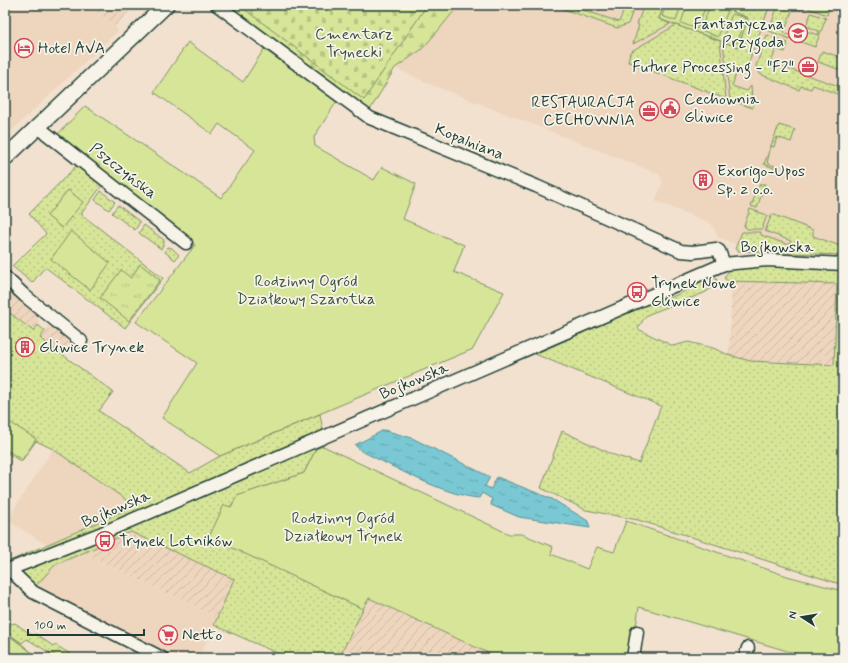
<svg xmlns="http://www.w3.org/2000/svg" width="848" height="663" viewBox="0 0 848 663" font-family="Mynerve,sans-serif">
  <defs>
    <pattern id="industrial-furrows" width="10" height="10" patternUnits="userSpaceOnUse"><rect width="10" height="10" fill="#eed5be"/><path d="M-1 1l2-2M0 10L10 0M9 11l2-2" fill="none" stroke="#ccb8a4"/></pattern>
    <pattern id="grass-dots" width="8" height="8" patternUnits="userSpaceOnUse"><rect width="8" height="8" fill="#d7e598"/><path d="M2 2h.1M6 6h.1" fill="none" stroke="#b8c584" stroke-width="1.8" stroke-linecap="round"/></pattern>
    <pattern id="forest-firs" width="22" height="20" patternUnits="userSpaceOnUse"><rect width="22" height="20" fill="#d7e598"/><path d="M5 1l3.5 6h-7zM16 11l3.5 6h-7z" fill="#b8c584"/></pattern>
    <pattern id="cemetery-stones" width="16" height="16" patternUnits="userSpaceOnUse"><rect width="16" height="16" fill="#d7e598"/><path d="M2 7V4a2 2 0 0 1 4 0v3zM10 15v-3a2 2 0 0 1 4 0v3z" fill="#b8c584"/></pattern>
    <pattern id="park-tufts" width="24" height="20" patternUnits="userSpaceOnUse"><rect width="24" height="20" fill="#d7e598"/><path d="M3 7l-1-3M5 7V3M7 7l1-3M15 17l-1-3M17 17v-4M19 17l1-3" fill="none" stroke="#b8c584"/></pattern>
    <pattern id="water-ripples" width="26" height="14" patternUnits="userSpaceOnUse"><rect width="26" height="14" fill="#79c8d4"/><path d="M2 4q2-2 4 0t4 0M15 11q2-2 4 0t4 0" fill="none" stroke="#63a4ad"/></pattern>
  </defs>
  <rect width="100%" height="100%" fill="#f2e1cf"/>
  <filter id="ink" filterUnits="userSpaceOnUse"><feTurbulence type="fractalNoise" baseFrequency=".025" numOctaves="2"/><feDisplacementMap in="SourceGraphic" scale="8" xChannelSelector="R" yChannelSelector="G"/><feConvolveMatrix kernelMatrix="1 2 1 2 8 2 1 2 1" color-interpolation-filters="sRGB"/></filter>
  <g filter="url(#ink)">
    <g fill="#eed5be">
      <path d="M5,5H87L115,26L118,31L5,137Z"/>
      <path d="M459,5H843V249L739,246L718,237L711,223L655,201L663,182L659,174L432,85L395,68L421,50L437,32Z"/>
      <path d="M53,449L136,506L47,545L7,520Z"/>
      <path d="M82,552L217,617L199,658H169L34,588L55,565Z"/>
    </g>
    <g fill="url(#industrial-furrows)">
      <path d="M87,5H135L115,26Z"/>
      <path d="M5,280L36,306L39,315L38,325L34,331L5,309Z"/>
      <path d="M732,281L837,284L834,365L750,361L729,355Z"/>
      <path d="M51,323L75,340L64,354L40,338Z"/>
      <path d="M131,532L235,579L217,617L82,552Z"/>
      <path d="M369,598L443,632L499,658H339Z"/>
    </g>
    <g fill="url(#grass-dots)" stroke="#7b9166">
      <path d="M552,5H569L619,22L626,5H635L628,24L617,28Z"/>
      <path d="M644,5H664L659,19L670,24L633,44L639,25L637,24Z"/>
      <path d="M733,5H770L747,67L743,72L737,71L732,86L747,91L751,86L753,108L730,100L723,42L738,47L748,18L730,11Z"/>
      <path d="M778,5H821L829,8L827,15L803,6L801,10L793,8L784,33L791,36L790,39L769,31Z"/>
      <path d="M811,13L826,18L815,47L801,42L805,31L818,35L819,31L806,26Z"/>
      <path d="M676,25L720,41L726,99L628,62L630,52Z"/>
      <path d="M767,35L788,43L785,52L776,49L771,63L842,87L843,85V96L813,85L811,89L801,86L799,90L760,74L756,66Z"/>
      <path d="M822,51L843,58V71L818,62Z"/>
      <path d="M779,125L795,130L791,142L777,137L774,147L771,146L767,163L779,168V170L764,164Z"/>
      <path d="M78,164L103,184L81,214L163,278L125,328L45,267L32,283L12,266L46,234L29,214Z"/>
      <path d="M760,184H765L757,208L751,206Z"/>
      <path d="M101,191L115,202L109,210L95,200Z"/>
      <path d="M118,205L140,222L135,230L112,213Z"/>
      <path d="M750,209L767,215L762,229H747L744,226Z"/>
      <path d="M772,214L813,230V236L843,247V255L738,251L735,249L742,232H761V235L789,245L791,241L765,231Z"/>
      <path d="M144,225L164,240V243L161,249L139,233Z"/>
      <path d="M168,247L172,248L179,255L175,260L165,252Z"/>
      <path d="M764,266L843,270V585L638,520L586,510L541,488L562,431L614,455L639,463L661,406L535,354L656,300C678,299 692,285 712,276L716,278L718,284L704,293L649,314L643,320L638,329L673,346L688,342L713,348L729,355L750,361L834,365L837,284L727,281L724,278L729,270L736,267Z"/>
      <path d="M5,309L33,331L38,325L45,331L40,338L113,392L99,411L190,473L220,456L320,414L324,437L323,446L316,449L304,473L238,496L209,536L363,609L339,658H288L214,625L234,579L131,532L55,565L34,588L5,566V563L135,506L53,449L36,441L21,462L5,451Z"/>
      <path d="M5,619L12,624L15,623L32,635L36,634L53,646L56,645L73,656L71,658H58L27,639L22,643L9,634L35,655V658H5Z"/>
    </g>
    <path fill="url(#forest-firs)" stroke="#7b9166" d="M227,5H459L437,32L421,50L395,68L370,110L303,63Z"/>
    <path fill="url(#cemetery-stones)" stroke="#7b9166" d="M239,5H427L364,100Z"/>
    <g fill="url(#park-tufts)" stroke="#7b9166">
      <path d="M664,5H733L731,11L748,18L738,47L659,19Z"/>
      <path d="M140,264L160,280L129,321L100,298L121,270L131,278Z"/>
      <path d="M11,637L35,655L34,658H5V646Z"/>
    </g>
    <g fill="#d7e598" stroke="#7b9166">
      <path d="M666,5H681L676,21L662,16Z"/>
      <path d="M687,5H706L697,29L681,23Z"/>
      <path d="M710,5H730L718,37L701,30Z"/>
      <path d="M732,14L746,18L737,43L723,38Z"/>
      <path d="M188,42L243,82L264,49L337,101L314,137L315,146L374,180L382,167L416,184L403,219L464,245L454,272L504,292L473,349L220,456L162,418L197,363L136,322L195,245L57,135L85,106L221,198L255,150L219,124L212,134L154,92Z"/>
      <path d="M68,190L83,202L62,228L47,216Z"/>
      <path d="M71,231L110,263L90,290L51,259Z"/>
      <path d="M5,419L36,439L22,460L5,449Z"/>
      <path d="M323,446L509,534H522L553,547L551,554L587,569L597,547L614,552L626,521L787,576L843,591V658H811L639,607L631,658H499L369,598L363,609L209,537L224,505L231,507L237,496L304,473L316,449Z"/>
    </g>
    <path fill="url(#water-ripples)" stroke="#559094" d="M384,430L412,438L490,477L485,486L491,489L497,477L552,499L588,521L590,528L519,517L491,505L492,499L482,493L479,498C443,495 395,467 361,451L355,445Z"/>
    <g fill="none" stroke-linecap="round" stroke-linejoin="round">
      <g stroke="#1f3d34" stroke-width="15">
        <g id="minor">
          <path d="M217,5L370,118L536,186L681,251L693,252L716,249L719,251L724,264"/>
          <path d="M38,127L186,243"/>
          <path d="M5,277L25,296L81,341"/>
          <path d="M9,569L33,592L162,658"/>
          <path d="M5,571L102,533L724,264L767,260L843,264"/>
          <path d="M633,658L637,632"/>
          <path d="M745,658L748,648"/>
        </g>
      </g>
      <g stroke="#1f3d34" stroke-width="18">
        <path id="major" d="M5,158L166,5"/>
      </g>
      <use href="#minor" stroke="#f7f3e8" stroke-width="12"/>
      <use href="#major" stroke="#f7f3e8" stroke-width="15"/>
    </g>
  </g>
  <defs>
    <g id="school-ring" transform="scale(1)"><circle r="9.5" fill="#f7f3e8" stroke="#d1495b" stroke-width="1.5"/><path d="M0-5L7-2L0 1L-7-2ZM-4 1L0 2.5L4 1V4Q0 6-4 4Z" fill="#d1495b"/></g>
    <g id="hotel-ring" transform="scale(1)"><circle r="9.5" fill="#f7f3e8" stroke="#d1495b" stroke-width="1.5"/><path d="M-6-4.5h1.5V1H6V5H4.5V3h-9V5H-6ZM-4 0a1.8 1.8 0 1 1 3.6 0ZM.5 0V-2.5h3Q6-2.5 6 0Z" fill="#d1495b"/></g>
    <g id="office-ring" transform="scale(1)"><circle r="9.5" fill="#f7f3e8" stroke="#d1495b" stroke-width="1.5"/><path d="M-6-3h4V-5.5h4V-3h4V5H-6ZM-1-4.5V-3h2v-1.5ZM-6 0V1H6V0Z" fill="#d1495b"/></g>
    <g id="civic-ring" transform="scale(1)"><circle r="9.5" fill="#f7f3e8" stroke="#d1495b" stroke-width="1.5"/><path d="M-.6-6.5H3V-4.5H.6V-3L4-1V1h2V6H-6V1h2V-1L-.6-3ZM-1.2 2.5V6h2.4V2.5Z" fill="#d1495b"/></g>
    <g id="building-ring" transform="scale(1)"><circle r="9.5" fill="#f7f3e8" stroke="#d1495b" stroke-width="1.5"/><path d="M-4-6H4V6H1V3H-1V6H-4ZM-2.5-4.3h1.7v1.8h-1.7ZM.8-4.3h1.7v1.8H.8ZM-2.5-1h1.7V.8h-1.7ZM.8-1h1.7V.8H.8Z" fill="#d1495b"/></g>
    <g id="bus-ring" transform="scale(1)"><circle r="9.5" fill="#f7f3e8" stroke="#d1495b" stroke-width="1.5"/><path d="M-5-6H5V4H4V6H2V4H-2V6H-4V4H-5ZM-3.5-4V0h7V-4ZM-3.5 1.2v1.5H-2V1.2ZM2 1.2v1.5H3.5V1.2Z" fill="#d1495b"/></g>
    <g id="supermarket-ring" transform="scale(1)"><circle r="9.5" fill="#f7f3e8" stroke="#d1495b" stroke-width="1.5"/><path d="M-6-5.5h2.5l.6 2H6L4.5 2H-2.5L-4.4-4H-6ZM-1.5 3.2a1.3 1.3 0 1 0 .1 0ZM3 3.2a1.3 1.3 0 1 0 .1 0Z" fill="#d1495b"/></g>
  </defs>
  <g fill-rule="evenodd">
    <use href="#school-ring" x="798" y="33"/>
    <use href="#hotel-ring" x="24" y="48"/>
    <use href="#office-ring" x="808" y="67"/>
    <use href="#civic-ring" x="670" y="108"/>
    <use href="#office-ring" x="649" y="111"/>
    <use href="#building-ring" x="703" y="180"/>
    <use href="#bus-ring" x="637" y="292"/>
    <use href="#building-ring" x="25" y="347"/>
    <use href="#bus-ring" x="105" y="541"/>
    <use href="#supermarket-ring" x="168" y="635"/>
  </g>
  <g text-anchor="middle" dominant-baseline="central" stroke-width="3.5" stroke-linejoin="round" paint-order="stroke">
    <g font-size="16" fill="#1f3d34" stroke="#f7f3e8" text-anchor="start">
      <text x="784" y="24" text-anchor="end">Fantastyczna<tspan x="784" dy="18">Przygoda</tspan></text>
      <text x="38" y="48">Hotel AVA</text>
      <text x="794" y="67" text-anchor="end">Future Processing - "F2"</text>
      <text x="684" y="99">Cechownia<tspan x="684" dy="18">Gliwice</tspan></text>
      <text x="635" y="102" text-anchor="end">RESTAURACJA<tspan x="635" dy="18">CECHOWNIA</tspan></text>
      <text x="717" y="171">Exorigo-Upos<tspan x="717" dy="18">Sp. z o.o.</tspan></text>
      <text x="651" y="283">Trynek Nowe<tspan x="651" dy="18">Gliwice</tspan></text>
      <text x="39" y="347">Gliwice Trynek</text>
      <text x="119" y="541">Trynek Lotników</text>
      <text x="182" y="635">Netto</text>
    </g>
    <g font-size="16" fill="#3b5643" stroke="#f7f3e8">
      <text x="354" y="34">Cmentarz<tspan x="354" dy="18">Trynecki</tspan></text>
      <text x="306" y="281">Rodzinny Ogród<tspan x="306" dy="18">Działkowy Szarotka</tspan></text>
      <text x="343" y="518">Rodzinny Ogród<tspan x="343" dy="18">Działkowy Trynek</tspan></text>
    </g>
    <g font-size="16" fill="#1f3d34" stroke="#f7f3e8">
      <text transform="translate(469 142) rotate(22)">Kopalniana</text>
      <text transform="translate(123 171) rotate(38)">Pszczyńska</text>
      <text x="777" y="247">Bojkowska</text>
      <text transform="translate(414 381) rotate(-23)">Bojkowska</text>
      <text transform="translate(116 509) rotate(-23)">Bojkowska</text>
    </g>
  </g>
  <rect width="848" height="663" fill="none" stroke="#f7f3e8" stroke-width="20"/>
  <rect x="10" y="10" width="828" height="643" fill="none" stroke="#1f3d34" stroke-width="1.5" filter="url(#ink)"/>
  <g transform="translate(802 617) rotate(282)" stroke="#f7f3e8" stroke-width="3" paint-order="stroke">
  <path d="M0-3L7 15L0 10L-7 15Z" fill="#1f3d34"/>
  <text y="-6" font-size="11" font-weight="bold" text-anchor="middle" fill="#1f3d34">N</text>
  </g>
  <path d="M28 629v6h116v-6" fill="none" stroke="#1f3d34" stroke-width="2"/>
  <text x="34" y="629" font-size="12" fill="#1f3d34" stroke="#f7f3e8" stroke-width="3" paint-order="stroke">100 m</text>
</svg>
